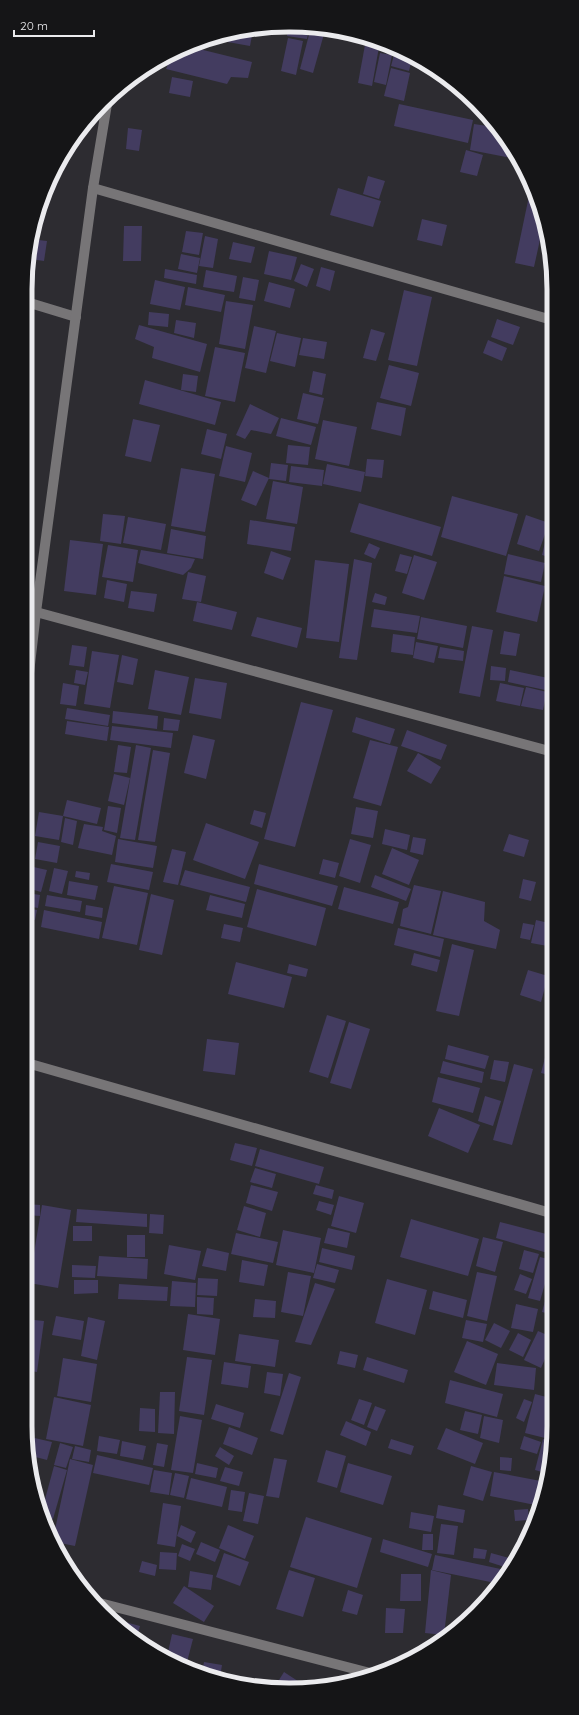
<svg xmlns="http://www.w3.org/2000/svg" width="579" height="1715" viewBox="0 0 579 1715" font-family="Quicksand,sans-serif">
  <rect width="100%" height="100%" fill="#2d2c31"/>
  <g fill="#433c60">
    <path d="M286,25L284,34L253,29Z"/>
    <path d="M289,25L309,27L307,39L287,36Z"/>
    <path d="M247,29L253,30L250,46L222,41L223,35Z"/>
    <path d="M310,31L324,34L313,73L300,69Z"/>
    <path d="M288,38L303,41L296,75L281,71Z"/>
    <path d="M365,45L379,47L372,86L358,83Z"/>
    <path d="M187,46L252,62L248,78L231,77L227,84L166,69L170,60L165,58Z"/>
    <path d="M380,53L392,55L386,85L374,82Z"/>
    <path d="M394,55L412,59L409,71L391,66Z"/>
    <path d="M391,68L410,73L404,101L384,96Z"/>
    <path d="M172,77L193,81L190,97L169,93Z"/>
    <path d="M399,104L473,120L468,143L394,126Z"/>
    <path d="M474,124L494,127L517,159L470,150Z"/>
    <path d="M128,128L142,130L139,151L126,149Z"/>
    <path d="M466,150L483,155L477,176L460,172Z"/>
    <path d="M368,176L385,181L379,199L363,194Z"/>
    <path d="M338,188L381,201L373,227L330,215Z"/>
    <path d="M529,196L534,197L543,226L534,267L515,263Z"/>
    <path d="M422,219L447,225L442,246L417,240Z"/>
    <path d="M124,226H142L141,261H123Z"/>
    <path d="M186,231L203,233L199,255L182,252Z"/>
    <path d="M205,236L218,239L213,268L199,266Z"/>
    <path d="M30,239L47,241L44,261L30,259Z"/>
    <path d="M233,242L255,247L251,263L229,259Z"/>
    <path d="M269,251L297,257L291,280L264,274Z"/>
    <path d="M181,254L200,258L197,273L178,269Z"/>
    <path d="M301,264L314,269L307,287L294,281Z"/>
    <path d="M321,267L335,271L330,291L316,286Z"/>
    <path d="M165,269L197,275L196,284L164,278Z"/>
    <path d="M206,270L237,276L234,292L203,287Z"/>
    <path d="M243,277L259,280L255,301L239,298Z"/>
    <path d="M155,280L185,287L180,310L150,304Z"/>
    <path d="M269,282L295,289L290,308L264,301Z"/>
    <path d="M188,287L225,295L221,312L185,305Z"/>
    <path d="M404,290L432,297L417,366L388,360Z"/>
    <path d="M226,301L253,305L245,349L219,344Z"/>
    <path d="M149,312L169,314L168,327L148,325Z"/>
    <path d="M497,319L520,327L513,345L491,337Z"/>
    <path d="M176,320L196,323L194,338L174,333Z"/>
    <path d="M139,325L207,344L200,372L152,358L154,347L135,339Z"/>
    <path d="M254,326L276,331L266,373L245,368Z"/>
    <path d="M371,329L385,333L376,361L363,358Z"/>
    <path d="M277,333L301,338L295,367L270,361Z"/>
    <path d="M303,338L327,342L324,359L299,355Z"/>
    <path d="M488,340L507,348L502,361L483,353Z"/>
    <path d="M215,347L245,353L235,402L205,396Z"/>
    <path d="M389,365L419,373L411,406L380,398Z"/>
    <path d="M313,371L326,374L322,395L309,392Z"/>
    <path d="M183,374L198,376L196,392L181,390Z"/>
    <path d="M145,380L221,402L215,425L139,404Z"/>
    <path d="M303,393L324,398L318,424L297,419Z"/>
    <path d="M377,402L406,408L401,436L371,429Z"/>
    <path d="M250,404L279,418L271,434L251,430L245,439L236,435Z"/>
    <path d="M281,418L316,427L311,445L276,436Z"/>
    <path d="M133,419L160,425L151,462L125,456Z"/>
    <path d="M323,420L357,427L349,466L315,459Z"/>
    <path d="M207,429L227,434L221,459L201,454Z"/>
    <path d="M288,445L310,447L308,465L286,463Z"/>
    <path d="M226,446L252,453L245,482L219,476Z"/>
    <path d="M367,459L384,460L382,478L365,476Z"/>
    <path d="M271,463L288,465L286,481L269,479Z"/>
    <path d="M327,464L365,472L361,492L323,484Z"/>
    <path d="M291,466L324,470L322,486L289,482Z"/>
    <path d="M181,468L215,474L205,532L171,526Z"/>
    <path d="M253,471L269,478L256,506L241,500Z"/>
    <path d="M273,481L303,487L297,524L266,519Z"/>
    <path d="M452,496L518,514L506,556L441,537Z"/>
    <path d="M359,503L441,527L432,556L350,532Z"/>
    <path d="M103,514L125,516L121,544L100,541Z"/>
    <path d="M526,515L549,523L539,551L517,544Z"/>
    <path d="M128,517L166,524L161,550L123,543Z"/>
    <path d="M250,520L295,527L291,551L247,544Z"/>
    <path d="M550,522L552,523V558L542,555Z"/>
    <path d="M171,529L206,536L203,559L167,553Z"/>
    <path d="M70,540L103,544L96,595L64,591Z"/>
    <path d="M369,543L380,548L375,559L364,554Z"/>
    <path d="M108,545L138,550L133,582L102,577Z"/>
    <path d="M141,550L195,559L191,568L183,575L138,563Z"/>
    <path d="M271,551L291,558L283,580L264,573Z"/>
    <path d="M400,554L412,557L407,574L395,571Z"/>
    <path d="M508,554L545,563L541,582L504,574Z"/>
    <path d="M414,555L437,562L424,600L402,593Z"/>
    <path d="M354,559L372,563L357,660L339,658Z"/>
    <path d="M315,560L349,564L339,642L306,638Z"/>
    <path d="M551,565L552,566V586H549Z"/>
    <path d="M188,572L206,576L201,602L182,599Z"/>
    <path d="M504,576L545,586L537,622L496,612Z"/>
    <path d="M107,580L127,584L124,602L104,598Z"/>
    <path d="M131,591L157,594L154,612L128,608Z"/>
    <path d="M375,593L387,597L385,605L372,602Z"/>
    <path d="M552,600V630H547Z"/>
    <path d="M197,602L237,612L232,630L193,621Z"/>
    <path d="M374,609L420,616L417,633L371,627Z"/>
    <path d="M257,617L302,628L297,648L251,636Z"/>
    <path d="M421,617L467,626L463,648L417,639Z"/>
    <path d="M472,626L493,630L480,697L459,693Z"/>
    <path d="M504,631L520,634L516,656L500,654Z"/>
    <path d="M393,634L415,637L413,655L391,652Z"/>
    <path d="M416,642L438,646L434,663L413,658Z"/>
    <path d="M72,645L87,647L84,667L69,665Z"/>
    <path d="M440,647L464,651L463,661L438,658Z"/>
    <path d="M92,651L119,655L110,708L84,704Z"/>
    <path d="M122,655L138,659L133,685L117,682Z"/>
    <path d="M491,666L506,668L505,681L490,680Z"/>
    <path d="M76,670L88,672L85,685L74,683Z"/>
    <path d="M155,670L189,677L181,715L148,709Z"/>
    <path d="M510,670L548,678L545,690L508,682Z"/>
    <path d="M195,678L227,683L221,719L189,713Z"/>
    <path d="M63,683L79,686L76,706L60,704Z"/>
    <path d="M500,683L524,688L520,706L496,701Z"/>
    <path d="M526,687L547,692L543,710L521,706Z"/>
    <path d="M550,689L553,690V709L545,707Z"/>
    <path d="M301,702L333,710L295,847L264,839Z"/>
    <path d="M67,708L110,715L108,726L65,719Z"/>
    <path d="M113,711L158,716L157,729L112,723Z"/>
    <path d="M356,717L395,729L390,744L352,732Z"/>
    <path d="M164,718L180,720L178,731L163,730Z"/>
    <path d="M67,721L109,727L107,741L65,734Z"/>
    <path d="M112,726L173,733L171,748L110,740Z"/>
    <path d="M407,730L447,745L441,760L401,746Z"/>
    <path d="M193,735L215,740L206,779L184,773Z"/>
    <path d="M370,740L398,747L381,806L353,798Z"/>
    <path d="M118,745L131,747L127,773L114,772Z"/>
    <path d="M136,745L151,748L135,840L120,838Z"/>
    <path d="M153,750L170,753L155,842L138,840Z"/>
    <path d="M418,753L441,767L431,784L407,771Z"/>
    <path d="M114,774L130,778L124,805L108,801Z"/>
    <path d="M67,800L101,808L97,824L63,816Z"/>
    <path d="M108,806L121,808L117,833L104,830Z"/>
    <path d="M356,807L378,811L373,838L351,834Z"/>
    <path d="M254,810L266,813L262,828L250,824Z"/>
    <path d="M39,812L63,816L59,840L35,836Z"/>
    <path d="M65,818L77,821L73,845L61,842Z"/>
    <path d="M206,823L259,842L245,879L193,860Z"/>
    <path d="M84,824L103,827L102,831L116,836L112,855L78,848Z"/>
    <path d="M385,829L410,835L407,850L382,844Z"/>
    <path d="M509,834L529,840L524,857L503,851Z"/>
    <path d="M413,837L426,839L423,855L410,852Z"/>
    <path d="M118,839L157,846L153,868L115,862Z"/>
    <path d="M350,839L371,845L360,883L339,876Z"/>
    <path d="M38,842L60,846L57,863L35,859Z"/>
    <path d="M392,848L419,860L409,885L382,874Z"/>
    <path d="M172,849L186,852L178,885L163,882Z"/>
    <path d="M323,859L339,863L335,878L319,874Z"/>
    <path d="M111,864L153,872L149,890L107,882Z"/>
    <path d="M259,864L338,886L332,906L254,884Z"/>
    <path d="M29,866L47,870L41,892L27,888Z"/>
    <path d="M54,868L68,871L62,894L49,891Z"/>
    <path d="M185,870L250,887L246,902L180,885Z"/>
    <path d="M76,871L90,873L89,880L75,877Z"/>
    <path d="M375,875L411,889L406,901L371,887Z"/>
    <path d="M523,879L536,882L531,901L519,898Z"/>
    <path d="M69,881L98,886L95,900L67,895Z"/>
    <path d="M414,885L441,891L431,934L400,926L403,909L408,907Z"/>
    <path d="M114,886L148,893L137,945L102,938Z"/>
    <path d="M344,887L399,902L393,924L338,909Z"/>
    <path d="M257,889L326,908L316,946L247,927Z"/>
    <path d="M443,891L485,902L484,921L500,930L496,949L433,935Z"/>
    <path d="M27,893L40,895L38,908L27,906Z"/>
    <path d="M151,894L174,900L162,955L139,950Z"/>
    <path d="M47,895L82,901L80,912L45,906Z"/>
    <path d="M210,895L245,904L242,918L206,910Z"/>
    <path d="M86,905L103,908L102,918L85,915Z"/>
    <path d="M27,908L37,910L35,920L27,919Z"/>
    <path d="M44,910L102,922L99,939L41,927Z"/>
    <path d="M536,920L553,924V947L531,943Z"/>
    <path d="M523,923L534,925L530,940L520,938Z"/>
    <path d="M224,924L243,928L240,942L221,938Z"/>
    <path d="M398,928L444,939L440,957L394,945Z"/>
    <path d="M452,944L474,950L459,1016L436,1011Z"/>
    <path d="M414,953L440,960L437,972L411,965Z"/>
    <path d="M236,962L292,977L284,1008L228,994Z"/>
    <path d="M289,964L308,969L306,977L287,973Z"/>
    <path d="M528,970L548,976L541,1002L520,995Z"/>
    <path d="M327,1015L346,1021L328,1078L309,1072Z"/>
    <path d="M349,1022L370,1029L351,1089L330,1083Z"/>
    <path d="M553,1027V1076L541,1073Z"/>
    <path d="M207,1039L239,1043L235,1075L203,1071Z"/>
    <path d="M448,1045L489,1056L485,1069L445,1059Z"/>
    <path d="M494,1060L509,1062L505,1082L490,1079Z"/>
    <path d="M443,1061L484,1072L482,1083L440,1073Z"/>
    <path d="M514,1064L533,1069L512,1145L493,1140Z"/>
    <path d="M438,1077L480,1088L473,1113L432,1102Z"/>
    <path d="M485,1096L501,1101L493,1126L478,1121Z"/>
    <path d="M439,1108L480,1125L468,1153L428,1136Z"/>
    <path d="M235,1143L257,1148L252,1166L230,1160Z"/>
    <path d="M260,1149L324,1167L319,1184L255,1166Z"/>
    <path d="M255,1168L276,1174L272,1188L250,1182Z"/>
    <path d="M251,1185L278,1192L272,1211L246,1203Z"/>
    <path d="M316,1185L334,1190L332,1199L313,1194Z"/>
    <path d="M339,1196L364,1203L356,1233L331,1226Z"/>
    <path d="M319,1201L334,1205L331,1215L316,1210Z"/>
    <path d="M26,1204L40,1205V1216L26,1215Z"/>
    <path d="M42,1205L71,1210L58,1288L29,1283Z"/>
    <path d="M244,1206L266,1213L260,1237L237,1230Z"/>
    <path d="M77,1209L147,1214V1227L76,1222Z"/>
    <path d="M150,1214L164,1215L163,1234L149,1233Z"/>
    <path d="M26,1218H28L27,1236H26Z"/>
    <path d="M411,1219L479,1239L468,1276L400,1257Z"/>
    <path d="M500,1222L554,1236L551,1254L496,1238Z"/>
    <rect x="73" y="1226" width="19" height="15"/>
    <path d="M328,1228L350,1233L347,1248L324,1243Z"/>
    <path d="M283,1230L321,1238L314,1273L276,1265Z"/>
    <path d="M236,1233L278,1242L273,1263L231,1254Z"/>
    <rect x="127" y="1235" width="18" height="22"/>
    <path d="M483,1237L503,1242L495,1272L476,1266Z"/>
    <path d="M169,1245L201,1251L195,1280L164,1274Z"/>
    <path d="M207,1248L229,1253L226,1271L202,1266Z"/>
    <path d="M322,1248L355,1256L352,1270L319,1262Z"/>
    <path d="M524,1250L539,1254L533,1273L519,1269Z"/>
    <path d="M99,1256L148,1259L147,1279L97,1276Z"/>
    <path d="M540,1257L552,1260L540,1301L528,1298Z"/>
    <path d="M242,1260L268,1265L264,1286L239,1282Z"/>
    <path d="M317,1264L339,1270L335,1283L313,1278Z"/>
    <path d="M72,1265L96,1266L95,1278L72,1277Z"/>
    <path d="M288,1272L311,1276L303,1316L281,1312Z"/>
    <path d="M477,1272L497,1276L487,1321L467,1316Z"/>
    <path d="M520,1274L532,1279L526,1294L514,1290Z"/>
    <path d="M198,1278L218,1279L217,1296L197,1295Z"/>
    <path d="M387,1279L427,1290L415,1335L375,1323Z"/>
    <path d="M74,1280H98V1293L74,1294Z"/>
    <path d="M172,1281L196,1283L195,1307L170,1306Z"/>
    <path d="M315,1283L335,1289L311,1345L295,1342Z"/>
    <path d="M119,1284L168,1287L167,1301L118,1299Z"/>
    <path d="M433,1291L467,1300L463,1318L429,1309Z"/>
    <path d="M547,1294L554,1296V1315L542,1312Z"/>
    <path d="M197,1297L214,1298L213,1315L197,1314Z"/>
    <path d="M255,1299L276,1301L275,1318L253,1317Z"/>
    <path d="M516,1304L538,1309L533,1332L511,1328Z"/>
    <path d="M188,1314L220,1319L215,1355L183,1350Z"/>
    <path d="M56,1316L84,1321L81,1340L52,1335Z"/>
    <path d="M88,1317L105,1321L97,1360L81,1356Z"/>
    <path d="M25,1319L44,1321L37,1372L25,1370Z"/>
    <path d="M466,1320L487,1324L483,1342L462,1338Z"/>
    <path d="M494,1323L510,1331L501,1348L485,1340Z"/>
    <path d="M538,1331L554,1338L541,1368L524,1360Z"/>
    <path d="M518,1333L531,1340L523,1357L509,1350Z"/>
    <path d="M239,1334L279,1340L275,1367L235,1361Z"/>
    <path d="M467,1341L498,1354L486,1385L454,1372Z"/>
    <path d="M340,1351L358,1355L355,1368L337,1364Z"/>
    <path d="M187,1357L212,1360L204,1415L179,1411Z"/>
    <path d="M367,1357L408,1370L404,1383L363,1370Z"/>
    <path d="M63,1358L97,1364L91,1402L57,1396Z"/>
    <path d="M224,1362L251,1366L248,1388L221,1384Z"/>
    <path d="M497,1363L536,1368L534,1390L494,1385Z"/>
    <path d="M267,1372L283,1374L280,1396L264,1393Z"/>
    <path d="M289,1373L301,1377L283,1435L270,1431Z"/>
    <path d="M450,1380L503,1394L497,1417L445,1403Z"/>
    <path d="M160,1392H175L174,1434L158,1433Z"/>
    <path d="M535,1394L554,1399L553,1440L525,1433Z"/>
    <path d="M54,1397L91,1405L83,1446L46,1439Z"/>
    <path d="M359,1399L372,1403L364,1425L351,1420Z"/>
    <path d="M524,1399L532,1402L524,1422L516,1418Z"/>
    <path d="M216,1404L244,1413L240,1428L211,1419Z"/>
    <path d="M375,1406L386,1410L377,1431L367,1427Z"/>
    <path d="M140,1408L155,1409V1432L139,1431Z"/>
    <path d="M465,1411L482,1415L478,1434L460,1430Z"/>
    <path d="M180,1416L202,1420L193,1473L171,1470Z"/>
    <path d="M484,1416L503,1420L499,1443L480,1438Z"/>
    <path d="M346,1421L371,1432L366,1446L340,1435Z"/>
    <path d="M229,1427L258,1438L252,1455L223,1444Z"/>
    <path d="M446,1428L483,1443L475,1464L437,1449Z"/>
    <path d="M26,1436L52,1442L47,1460L28,1455Z"/>
    <path d="M99,1436L120,1440L117,1454L97,1451Z"/>
    <path d="M524,1436L541,1442L537,1454L520,1449Z"/>
    <path d="M391,1439L414,1446L411,1455L388,1448Z"/>
    <path d="M543,1439L552,1442L549,1474L535,1470Z"/>
    <path d="M122,1441L146,1446L143,1460L120,1456Z"/>
    <path d="M60,1443L73,1447L66,1468L54,1465Z"/>
    <path d="M157,1443L168,1445L164,1467L153,1465Z"/>
    <path d="M75,1446L91,1450L89,1462L72,1459Z"/>
    <path d="M220,1447L234,1456L229,1465L215,1456Z"/>
    <path d="M326,1450L346,1456L337,1488L317,1482Z"/>
    <path d="M97,1455L153,1468L149,1485L93,1473Z"/>
    <path d="M500,1457L512,1458L511,1471L500,1470Z"/>
    <path d="M274,1458L287,1460L279,1498L266,1496Z"/>
    <path d="M70,1459L93,1465L75,1546L55,1542L53,1539Z"/>
    <path d="M197,1463L218,1468L216,1478L195,1474Z"/>
    <path d="M348,1463L392,1476L383,1505L340,1492Z"/>
    <path d="M54,1466L67,1470L53,1519L42,1516L41,1514Z"/>
    <path d="M471,1466L492,1472L483,1501L463,1495Z"/>
    <path d="M225,1467L243,1472L239,1486L220,1481Z"/>
    <path d="M154,1470L172,1473L169,1495L150,1492Z"/>
    <path d="M494,1472L546,1482L540,1506L490,1496Z"/>
    <path d="M175,1473L189,1476L184,1498L170,1495Z"/>
    <path d="M191,1478L227,1487L222,1507L186,1499Z"/>
    <path d="M231,1490L245,1492L242,1512L228,1510Z"/>
    <path d="M249,1493L264,1496L258,1524L243,1521Z"/>
    <path d="M163,1503L181,1506L175,1547L157,1544Z"/>
    <path d="M438,1505L465,1510L463,1523L436,1518Z"/>
    <path d="M528,1509L529,1520L515,1521L514,1510Z"/>
    <path d="M411,1512L434,1516L431,1532L409,1528Z"/>
    <path d="M306,1517L372,1538L357,1588L290,1567Z"/>
    <path d="M44,1524L49,1525L48,1531L45,1527Z"/>
    <path d="M441,1524L458,1526L454,1555L437,1553Z"/>
    <path d="M181,1525L196,1532L191,1543L177,1536Z"/>
    <path d="M228,1525L254,1536L245,1559L219,1548Z"/>
    <path d="M423,1534H433V1550H422Z"/>
    <path d="M383,1539L432,1554L428,1567L380,1552Z"/>
    <path d="M201,1542L220,1550L215,1562L196,1554Z"/>
    <path d="M182,1544L195,1549L190,1561L178,1556Z"/>
    <path d="M474,1548L487,1550L485,1559L473,1558Z"/>
    <path d="M160,1552L177,1553L176,1570L159,1569Z"/>
    <path d="M224,1553L249,1562L240,1586L216,1577Z"/>
    <path d="M491,1553L516,1560L511,1569L489,1562Z"/>
    <path d="M435,1555L510,1571L500,1584L432,1570Z"/>
    <path d="M142,1561L157,1565L155,1576L139,1572Z"/>
    <path d="M289,1570L315,1578L303,1617L276,1609Z"/>
    <path d="M431,1570L451,1575L444,1635L425,1633Z"/>
    <path d="M190,1571L213,1575L211,1590L188,1587Z"/>
    <path d="M401,1574H421V1601H400Z"/>
    <path d="M184,1586L214,1606L204,1622L173,1603Z"/>
    <path d="M348,1590L363,1595L357,1615L342,1611Z"/>
    <path d="M386,1608L405,1609L403,1633H385Z"/>
    <path d="M110,1618L140,1626L136,1640L128,1635Z"/>
    <path d="M172,1634L193,1639L187,1662L167,1657Z"/>
    <path d="M204,1662L222,1665L220,1677L202,1672Z"/>
    <path d="M284,1672L310,1689L274,1688Z"/>
    <path d="M244,1678L267,1683L266,1688H255L242,1684Z"/>
    <path d="M343,1680L351,1682L342,1684Z"/>
  </g>
  <g fill="none" stroke-linecap="round" stroke-linejoin="round">
    <g stroke="#777577" stroke-width="10">
      <path d="M93,188L552,320"/>
      <path d="M30,303L76,317"/>
      <path d="M36,612L553,752"/>
      <path d="M28,682L36,612L93,188L108,98"/>
      <path d="M27,1063L554,1214"/>
      <path d="M92,1601L374,1674"/>
    </g>
  </g>
  <path d="M0 0H579V1715H0ZM289 32H290A257 257 0 0 1 547 289V1426A257 257 0 0 1 290 1683H289A257 257 0 0 1 32 1426V289A257 257 0 0 1 289 32Z" fill="#151517" fill-rule="evenodd"/>
  <path fill="none" stroke="#ebebee" stroke-width="5" d="M289 32H290A257 257 0 0 1 547 289V1426A257 257 0 0 1 290 1683H289A257 257 0 0 1 32 1426V289A257 257 0 0 1 289 32Z"/>
  <path d="M14 30v6h80v-6" fill="none" stroke="#ebebee" stroke-width="2"/>
  <text x="20" y="30" font-size="12" fill="#ebebee" stroke="#151517" stroke-width="3" paint-order="stroke">20 m</text>
</svg>
